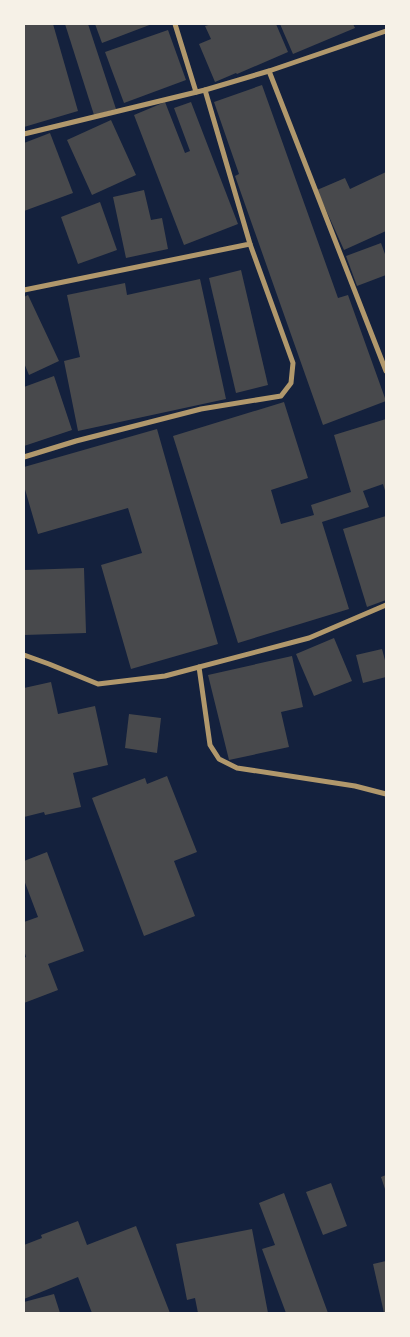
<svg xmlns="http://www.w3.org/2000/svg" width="410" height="1337" viewBox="0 0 410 1337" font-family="'PT Sans Narrow',sans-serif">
  <rect width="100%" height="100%" fill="#14213d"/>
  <g fill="#48494c">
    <path d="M24,24H53L78,111L24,127Z"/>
    <path d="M65,24H88L116,109L94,115Z"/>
    <path d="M95,24H152L102,43Z"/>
    <path d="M212,24H276L288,52L237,74L236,73L215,82L199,44L211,39L205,26Z"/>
    <path d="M280,24H353L355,28L293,54Z"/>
    <path d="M168,30L186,80L124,103L105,52Z"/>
    <path d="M262,85L338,298L348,295L386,401L323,425L235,176L239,174L214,102Z"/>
    <path d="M165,102L185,153L190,151L174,108L191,102L238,224L184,245L134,115Z"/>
    <path d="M111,120L136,175L92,195L67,140Z"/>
    <path d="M50,133L73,193L24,211V143Z"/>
    <path d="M386,172V231L344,250L317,190L345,178L350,189Z"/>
    <path d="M144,190L151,220L162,218L168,249L126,258L113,197Z"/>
    <path d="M100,202L117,250L78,264L61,217Z"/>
    <path d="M381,243L386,257V275L357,286L346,256Z"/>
    <path d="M241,270L268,385L236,393L209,278Z"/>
    <path d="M200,279L226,399L78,431L64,361L80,357L67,295L125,283L127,295Z"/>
    <path d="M28,295L59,361L29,375L24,363V297Z"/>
    <path d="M54,376L72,430L24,446V387Z"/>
    <path d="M284,402L308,478L271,490L281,524L314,515L311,505L351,492L334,435L386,419V494L383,484L363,491L369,507L322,522L349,609L238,643L173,436Z"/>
    <path d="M157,429L218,644L131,669L101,565L142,553L128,508L38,534L24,486V467Z"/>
    <path d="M386,516V600L367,607L343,529Z"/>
    <path d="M84,568L86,633L24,635V570Z"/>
    <path d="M334,638L352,681L314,696L296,654Z"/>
    <path d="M382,649L386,664V677L363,683L356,655Z"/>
    <path d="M292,656L303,707L281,712L289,747L229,760L208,675Z"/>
    <path d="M51,682L58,714L95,706L108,765L73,773L81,807L45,815L44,812L24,817V688Z"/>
    <path d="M129,714L161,718L157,753L125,748Z"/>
    <path d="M167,776L197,852L174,861L195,916L144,936L92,798L145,778L147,784Z"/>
    <path d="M47,852L84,951L48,964L58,990L24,1003V958L26,957L24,950V922L38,917L24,880V861Z"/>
    <path d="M386,1175V1192L381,1177Z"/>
    <path d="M331,1183L347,1226L323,1235L306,1192Z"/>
    <path d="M284,1193L328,1313H286L262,1249L275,1245L259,1203Z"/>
    <path d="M78,1221L87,1245L136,1226L170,1313H92L78,1277L24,1299V1245L42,1238L41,1235Z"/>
    <path d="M252,1229L268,1313H198L195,1298L187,1300L176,1244Z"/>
    <path d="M386,1261V1313H384L373,1264Z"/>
    <path d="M54,1294L60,1313H24V1302Z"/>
  </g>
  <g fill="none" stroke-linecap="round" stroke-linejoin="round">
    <g stroke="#b1986c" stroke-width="5">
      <path d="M175,24L196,92"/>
      <path d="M269,71L386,371"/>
      <path d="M24,134L205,90L269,71L386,31"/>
      <path d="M24,290L250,244L205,90"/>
      <path d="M24,457L76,441L201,409L281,396L291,383L293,363L250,244"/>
      <path d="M24,655L49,664L98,684L165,676L309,638L386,605"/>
      <path d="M199,667L210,745L219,759L237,768L355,786L386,794"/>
    </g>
  </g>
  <rect width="410" height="1337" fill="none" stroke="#f6f1e7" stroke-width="50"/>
</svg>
